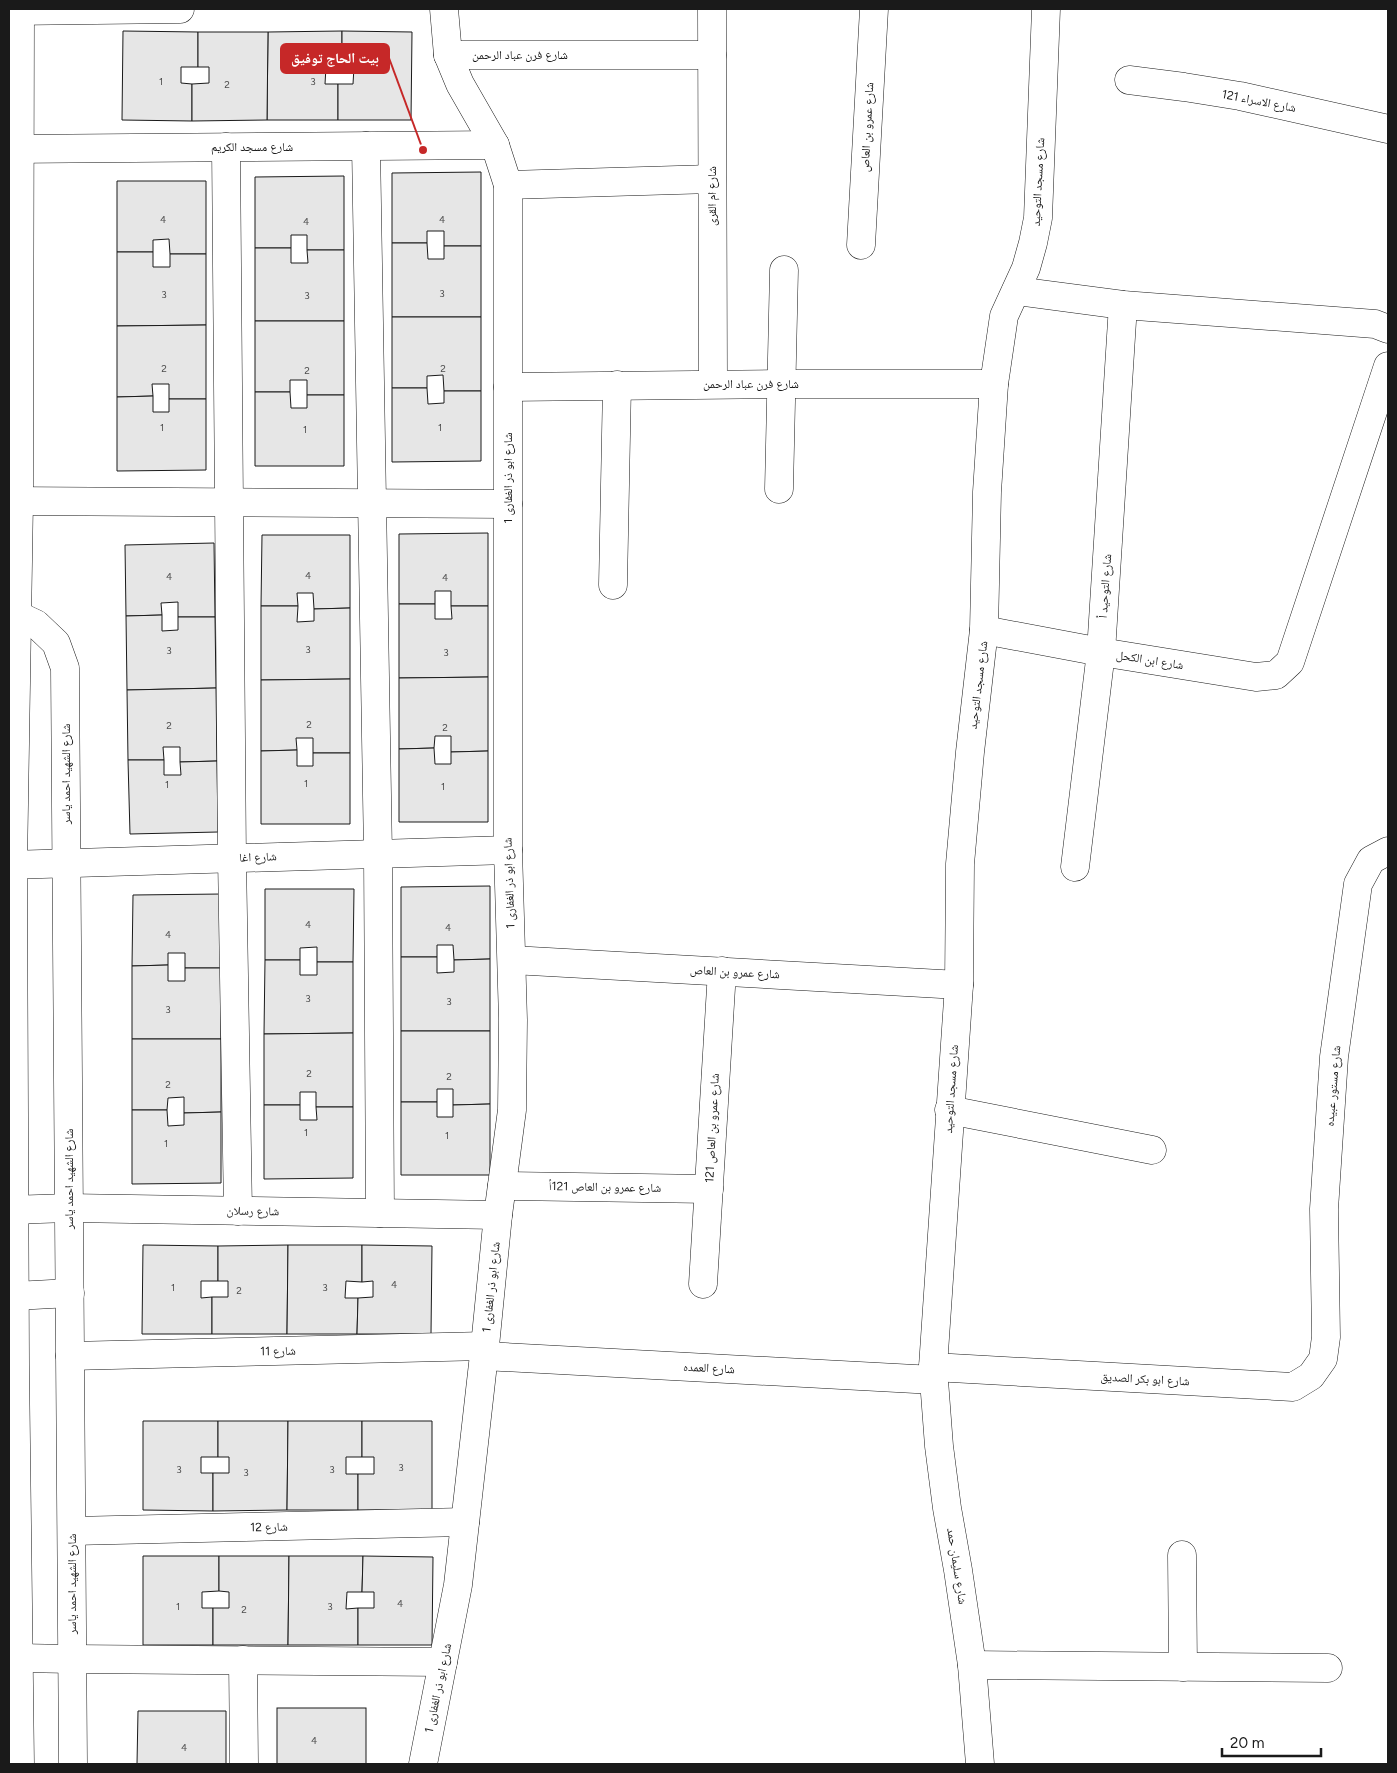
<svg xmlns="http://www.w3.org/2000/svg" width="1397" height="1773" viewBox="0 0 1397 1773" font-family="Figtree,'Noto Naskh Arabic',sans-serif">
  <rect width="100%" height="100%" fill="#fff"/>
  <g fill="#e6e6e6" stroke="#1a1a1a">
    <path d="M123,31L198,32V67H181V83L192,84V121L122,120Z"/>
    <path d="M342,31V68L326,67L325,84H338V120H267L268,32Z"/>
    <path d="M342,31L412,32L411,120H338V84H353L354,67L342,68Z"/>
    <path d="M198,32H268L267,120L192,121V84L209,83V67H198Z"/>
    <path d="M481,172V246H444V231H427V243H392V173Z"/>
    <path d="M344,176V250H307V235H291V248H255V177Z"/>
    <path d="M117,181H206V254H170L169,239L153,240V252H117Z"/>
    <path d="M392,243H427L428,259H444V246H481V317H392Z"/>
    <path d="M255,248H291V263H308L307,250H344V321H255Z"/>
    <path d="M117,252H153V267H170V254H206V325L117,326Z"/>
    <path d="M392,317H481V391H444L443,375L427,376V388H392Z"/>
    <path d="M255,321H344V395H307V380H290V392H255Z"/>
    <path d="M206,325V399H169V384H152L153,396L117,397V326Z"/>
    <path d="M392,388H427L428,404L444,403V391H481V461L392,462Z"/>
    <path d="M255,392H290L291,408H307V395H344V466H255Z"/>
    <path d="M153,396V412H169V399H206V470L117,471V397Z"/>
    <path d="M488,533V606H451V591H435V604H399V534Z"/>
    <path d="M262,535H350V608L314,609L313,593H297L298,606H261Z"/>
    <path d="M214,543L215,617H178V602L161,603L162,615L126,616L125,545Z"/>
    <path d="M399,604H435V619H452L451,606H488V677L399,678Z"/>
    <path d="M261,606H298L297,622L314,621V609L350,608V679L261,680Z"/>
    <path d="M162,615V631L178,630V617H215L216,688L127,690L126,616Z"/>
    <path d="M488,677V751L451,752V736H435L434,748L399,749V678Z"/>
    <path d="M350,679V753H313V738H296L297,750L261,751V680Z"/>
    <path d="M216,688L217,761L180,762V747H163L164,760H128L127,690Z"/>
    <path d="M434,748L435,764H451V752L488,751V822H399V749Z"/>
    <path d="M297,750V766H313V753H350V824H261V751Z"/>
    <path d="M128,760H164V775H181L180,762L217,761L218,832L130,834Z"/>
    <path d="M490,886V959L454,960L453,945H437V957H401V887Z"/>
    <path d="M265,889H354L353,962H317V947L300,948V960H265Z"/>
    <path d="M222,894L221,968H185V953H168V965L132,966L133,895Z"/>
    <path d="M401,957H437V973L454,972V960L490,959V1031H401Z"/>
    <path d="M265,960H300V975H317V962H353V1033L264,1034Z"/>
    <path d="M168,965V981H185V968H221V1039H132V966Z"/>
    <path d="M401,1031H490V1104L453,1105V1089H437V1102H401Z"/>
    <path d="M353,1033V1107H316V1092H300V1105H264V1034Z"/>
    <path d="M132,1039H221V1112L184,1113V1097L168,1098L167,1110H132Z"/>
    <path d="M401,1102H437V1117H453V1105L490,1104V1175H401Z"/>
    <path d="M264,1105H300V1120H317L316,1107H353V1178L264,1179Z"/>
    <path d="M132,1110H167L168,1126L184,1125V1113L221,1112V1183L132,1184Z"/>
    <path d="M143,1245L218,1246V1281H201V1298L212,1297V1334H142Z"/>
    <path d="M288,1245L287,1334H212V1297H228V1281H218V1246Z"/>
    <path d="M288,1245H362V1282L346,1281L345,1298H358L357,1334H287Z"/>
    <path d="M362,1245L432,1246L431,1334H357L358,1298L373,1297V1281L362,1282Z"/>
    <path d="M143,1421H218V1457H201V1473H213V1511L143,1510Z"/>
    <path d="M218,1421H288L287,1510L213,1511V1473H229V1457H218Z"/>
    <path d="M288,1421H362V1457H346V1474H358V1510H287Z"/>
    <path d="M362,1421H432V1510H358V1474H374V1457H362Z"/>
    <path d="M143,1556H219V1591L202,1592V1608H213V1645H143Z"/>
    <path d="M219,1556H289L288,1645H213V1608H229V1592L219,1591Z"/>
    <path d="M289,1556H363L362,1592H347L346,1609L358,1608V1645H288Z"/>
    <path d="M363,1556L433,1557L432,1645H358V1608H374V1592H362Z"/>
    <rect x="277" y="1708" width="89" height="56"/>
    <path d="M138,1711H226V1764H137Z"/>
  </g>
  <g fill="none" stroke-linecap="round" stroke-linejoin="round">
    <g stroke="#1a1a1a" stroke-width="29">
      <g id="minor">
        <path d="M20,9L19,501L13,865L15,1364L20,1764"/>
        <path d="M712,9L713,384"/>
        <path d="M9,11L180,9"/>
        <path d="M448,55H712"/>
        <path d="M1129,80L1184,87L1240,96L1388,129"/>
        <path d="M366,146L378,854L380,1213"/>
        <path d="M226,147L232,858L238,1211"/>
        <path d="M9,149L495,145"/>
        <path d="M508,185L712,179"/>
        <path d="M861,245L874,9"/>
        <path d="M1016,291L1123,305L1375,324L1388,329"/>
        <path d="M508,387L781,384H994"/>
        <path d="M779,489L784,270"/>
        <path d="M9,501L508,504"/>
        <path d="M613,585L617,385"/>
        <path d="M17,615L36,624L56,643L65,668L73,1764"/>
        <path d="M984,630L1101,652L1256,677L1276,675L1290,662L1388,366"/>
        <path d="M9,865L508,850"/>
        <path d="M1075,867L1101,652L1123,305"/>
        <path d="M512,960L959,985"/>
        <path d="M949,1110L1152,1150"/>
        <path d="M502,1186L709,1189"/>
        <path d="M9,1210L69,1208L498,1215"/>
        <path d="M703,1284L722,971"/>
        <path d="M15,1296L70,1293"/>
        <path d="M70,1356L485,1346"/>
        <path d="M484,1356L934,1380"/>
        <path d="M933,1367L1293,1387L1311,1376L1323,1359L1326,1337L1324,1209L1334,1057L1358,884L1371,860L1388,851"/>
        <path d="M72,1531L465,1522"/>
        <path d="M1182,1555L1183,1667"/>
        <path d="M19,1658L72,1659L443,1662"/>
        <path d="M243,1660L244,1764"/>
        <path d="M972,1665L1328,1668"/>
        <path d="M423,1764L458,1585L485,1346L498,1215L512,1110L513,1020L508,850V185L495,145L460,84L448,55L444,9"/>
        <path d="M980,1764L972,1665L958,1570L947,1508L939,1446L933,1367L959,985L960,864L970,752L984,630L987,492L994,384L1004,316L1026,268L1033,243L1038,218L1046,9"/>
      </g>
    </g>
    <use href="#minor" stroke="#fff" stroke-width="28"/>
  </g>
  <g text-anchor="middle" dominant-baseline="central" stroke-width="4" stroke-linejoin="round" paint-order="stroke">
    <g font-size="10" fill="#4d4d4d">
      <text x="161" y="81">1</text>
      <text x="313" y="81">3</text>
      <text x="227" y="84">2</text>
      <text x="163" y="219">4</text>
      <text x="442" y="219">4</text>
      <text x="306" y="221">4</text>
      <text x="442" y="293">3</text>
      <text x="164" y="294">3</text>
      <text x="307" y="295">3</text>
      <text x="164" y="368">2</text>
      <text x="443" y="368">2</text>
      <text x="307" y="370">2</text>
      <text x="162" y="427">1</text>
      <text x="440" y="427">1</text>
      <text x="305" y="429">1</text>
      <text x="308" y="575">4</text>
      <text x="169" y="576">4</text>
      <text x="445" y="577">4</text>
      <text x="308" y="649">3</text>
      <text x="169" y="650">3</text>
      <text x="446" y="652">3</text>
      <text x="309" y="724">2</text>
      <text x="169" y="725">2</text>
      <text x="445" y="727">2</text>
      <text x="306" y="783">1</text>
      <text x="167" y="784">1</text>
      <text x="443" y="786">1</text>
      <text x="308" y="924">4</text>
      <text x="448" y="927">4</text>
      <text x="168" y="934">4</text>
      <text x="308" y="998">3</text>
      <text x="449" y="1001">3</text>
      <text x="168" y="1009">3</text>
      <text x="309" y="1073">2</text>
      <text x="449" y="1076">2</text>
      <text x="168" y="1084">2</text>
      <text x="306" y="1132">1</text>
      <text x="447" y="1135">1</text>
      <text x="166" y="1143">1</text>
      <text x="394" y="1284">4</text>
      <text x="173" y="1287">1</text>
      <text x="325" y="1287">3</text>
      <text x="239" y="1290">2</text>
      <text x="401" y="1467">3</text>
      <text x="179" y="1469">3</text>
      <text x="332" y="1469">3</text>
      <text x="246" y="1472">3</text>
      <text x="400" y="1603">4</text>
      <text x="178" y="1606">1</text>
      <text x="330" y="1606">3</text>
      <text x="244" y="1609">2</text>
      <text x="314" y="1740">4</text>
      <text x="184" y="1747">4</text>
    </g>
    <g font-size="12" fill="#1a1a1a" stroke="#fff">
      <text x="520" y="55">شارع فرن عباد الرحمن</text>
      <text transform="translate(1259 101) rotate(11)">شارع الاسراء 121</text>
      <text transform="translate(867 127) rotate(-87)">شارع عمرو بن العاص</text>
      <text x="252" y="147">شارع مسجد الكريم</text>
      <text transform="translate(1038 182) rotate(-87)">شارع مسجد التوحيد</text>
      <text transform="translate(712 196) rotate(-90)">شارع ام القرى</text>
      <text x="751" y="384">شارع فرن عباد الرحمن</text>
      <text transform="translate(508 478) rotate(-90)">شارع ابو ذر الغفارى 1</text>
      <text transform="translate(1105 586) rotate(-86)">شارع التوحيد أ</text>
      <text transform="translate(1150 660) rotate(9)">شارع ابن الكحل</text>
      <text transform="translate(978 685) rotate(-83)">شارع مسجد التوحيد</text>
      <text transform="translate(66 774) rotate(-90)">شارع الشهيد احمد ياسر</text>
      <text transform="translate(258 857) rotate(-2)">شارع اغا</text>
      <text transform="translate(509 883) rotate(-92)">شارع ابو ذر الغفارى 1</text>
      <text transform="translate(735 972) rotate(3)">شارع عمرو بن العاص</text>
      <text transform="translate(1333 1086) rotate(-85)">شارع مستور عبيده</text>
      <text transform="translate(951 1089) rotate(-86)">شارع مسجد التوحيد</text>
      <text transform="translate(712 1128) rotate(-87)">شارع عمرو بن العاص 121</text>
      <text transform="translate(69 1179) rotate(-90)">شارع الشهيد احمد ياسر</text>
      <text transform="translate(605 1187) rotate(1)">شارع عمرو بن العاص 121أ</text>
      <text transform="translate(253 1211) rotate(1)">شارع رسلان</text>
      <text transform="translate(491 1287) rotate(-84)">شارع ابو ذر الغفارى 1</text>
      <text transform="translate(278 1351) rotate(-1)">شارع 11</text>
      <text transform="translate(709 1368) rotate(3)">شارع العمده</text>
      <text transform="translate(1145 1379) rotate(3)">شارع ابو بكر الصديق</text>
      <text transform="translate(269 1527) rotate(-1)">شارع 12</text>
      <text transform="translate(957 1566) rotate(81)">شارع سليمان حمد</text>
      <text transform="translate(72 1584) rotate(-90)">شارع الشهيد احمد ياسر</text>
      <text transform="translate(438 1688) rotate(-78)">شارع ابو ذر الغفارى 1</text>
    </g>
  </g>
  <path fill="none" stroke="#c62828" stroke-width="2" d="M423 150L389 58"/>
  <circle fill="#c62828" stroke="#fff" stroke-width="2" cx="423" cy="150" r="5"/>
  <rect fill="#c62828" stroke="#c62828" stroke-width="2" x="281" y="44" width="108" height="29" rx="5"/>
  <g font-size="14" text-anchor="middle" font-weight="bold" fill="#fff">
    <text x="335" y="63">بيت الحاج توفيق</text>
  </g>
  <rect width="1397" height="1773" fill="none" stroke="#1a1a1a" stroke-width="20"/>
  <path d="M1222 1748v8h99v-8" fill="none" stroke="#1a1a1a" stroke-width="2.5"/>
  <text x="1230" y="1748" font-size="15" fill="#1a1a1a" stroke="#ffffff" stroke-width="4" paint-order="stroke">20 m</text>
</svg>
